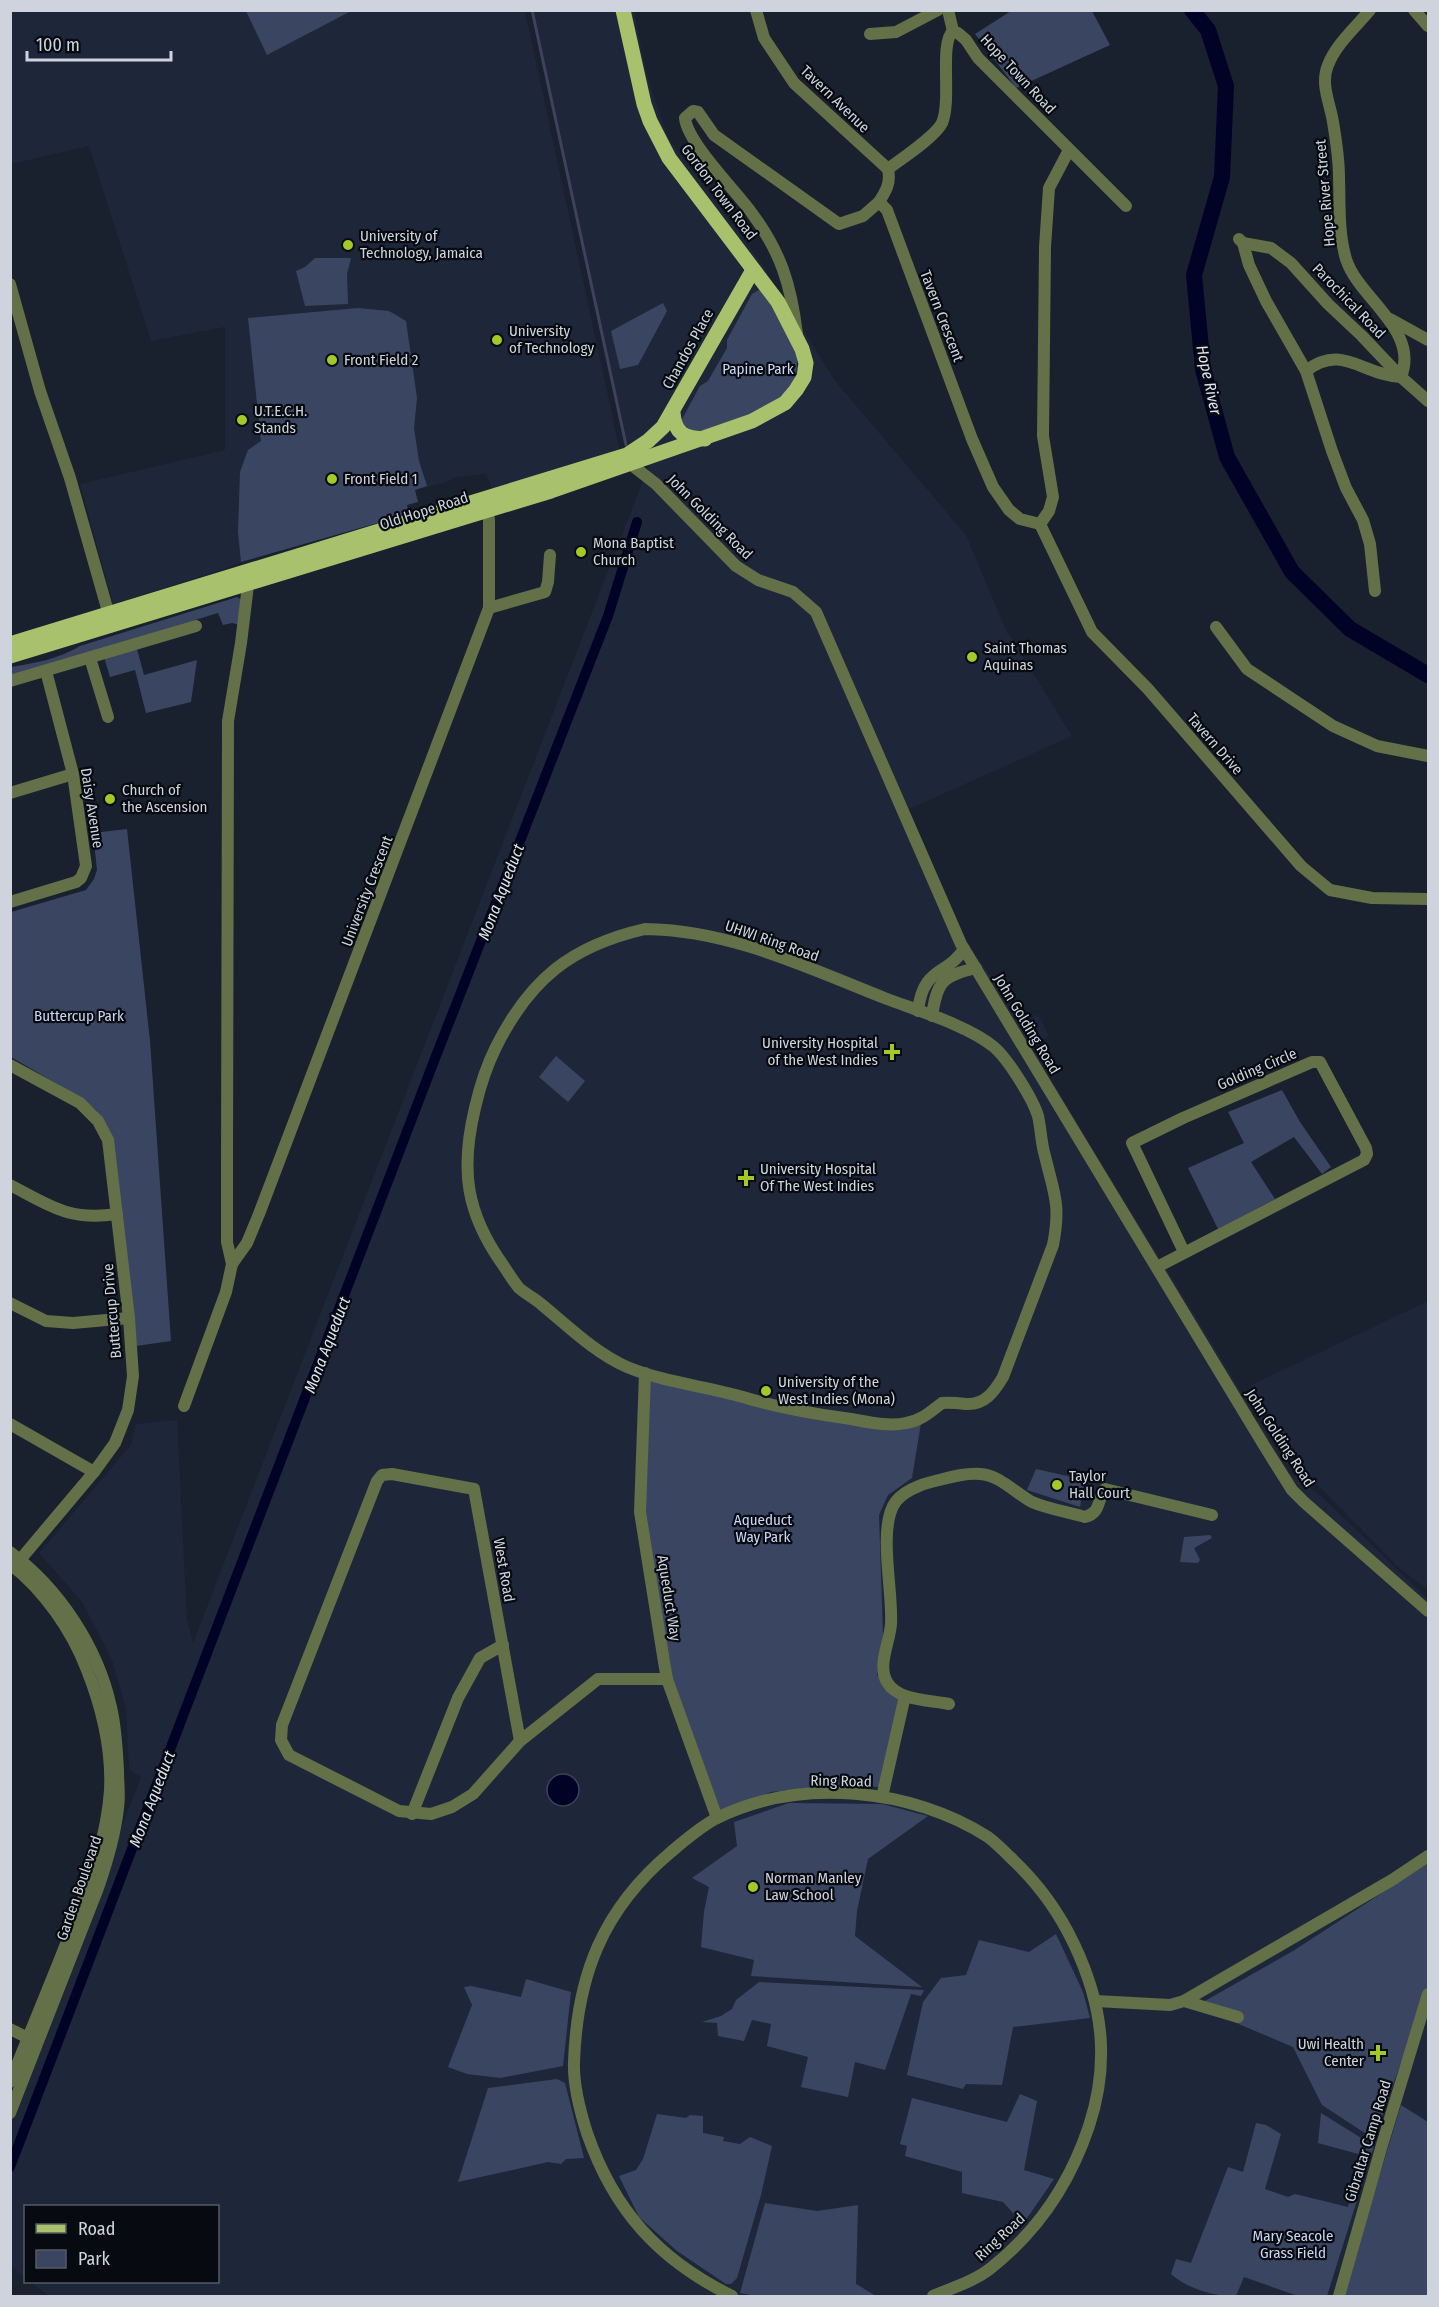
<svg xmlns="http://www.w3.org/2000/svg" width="1439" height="2307" viewBox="0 0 1439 2307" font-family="'Fira Sans Condensed',sans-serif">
  <rect width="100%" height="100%" fill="#19202e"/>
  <g fill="#1e263a">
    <path d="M10,11H525L620,452L493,491L486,474L456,477L447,482L415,490L418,502L407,505L409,514L241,562L224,569L113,604L80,484L225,450V327L151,341L89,146L11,164Z"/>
    <path d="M532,11H634L646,72L668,138L760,261L836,382L966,535L1005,628L1072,736L905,811L953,920L987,971L1093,1149L1229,1371L1253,1412L1251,1415L1255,1421H1259L1291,1474L1321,1496L1428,1599V2296H49L30,2282H218V2206H26L25,2278L11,2266L10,2115L141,1777L129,1770L126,1709L112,1660L82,1602L39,1553L131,1445L136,1424L177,1420L187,1619L193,1643L649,465L626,445Z"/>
    <path d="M1038,1014L1049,1036L1034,1044L1023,1022Z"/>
    <path d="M1428,1301V1590L1398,1567L1306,1473L1251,1385Z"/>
  </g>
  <g fill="#3a4661">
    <path d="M246,11H351L267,55Z"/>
    <path d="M1011,11H1092L1110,45L1016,88L975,34Z"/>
    <path d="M315,258H351L347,274L348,304L305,306L296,271L305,267Z"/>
    <path d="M759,290L769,294C778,313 794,335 797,357C798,368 795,388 786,396C761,417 723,424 692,434L685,430L681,421L700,386L708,381L727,348V340L752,294Z"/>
    <path d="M663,303L667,311L638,365L620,369L611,331Z"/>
    <path d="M358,308L389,311L406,321L417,398L414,428L419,461L427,486L415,490L418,502L407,505L409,514L241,562L238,532L240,472L248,450L261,441L248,318Z"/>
    <path d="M237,597L242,600L240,625L232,623L223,625L218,613L11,676V667C36,663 58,659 80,646Z"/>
    <path d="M137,649L144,675L197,660L191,702L146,713L135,670L110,677L104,657Z"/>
    <path d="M127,829L150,1041L171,1341L136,1346L108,1130L97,1111L83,1099L11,1057V912L86,890L94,879L97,870L93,833Z"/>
    <path d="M556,1056L585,1081L568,1102L539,1077Z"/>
    <path d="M1282,1090L1300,1122L1331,1167L1322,1174L1294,1137L1251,1162L1275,1199L1218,1229L1188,1168L1244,1143L1228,1112Z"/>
    <path d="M649,1377L761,1406L921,1423L912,1478L888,1495L879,1515L883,1635L877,1675L902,1699L881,1787L835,1785L771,1792L719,1812L668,1668L643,1512Z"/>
    <path d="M1036,1469L1085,1480L1080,1507L1027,1490Z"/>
    <path d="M1210,1535L1212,1538L1194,1548L1200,1560L1198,1563L1180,1562L1184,1537Z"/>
    <path d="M789,1803L882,1804L928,1816L868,1859L857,1911L855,1936L922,1987L751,1976L754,1960L701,1947L704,1912L709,1887L692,1878L737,1846L734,1822Z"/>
    <path d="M1428,1863V1985L1374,2139L1322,2105L1293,2047L1196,2006L1293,1951Z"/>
    <path d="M1056,1934L1083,1992L1090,2018L1013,2027L1002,2085L966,2084L963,2089L907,2075L923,2002L941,1978L966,1975L979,1940L1029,1952Z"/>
    <path d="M526,1979L571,1992L563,2066L500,2078L467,2074L448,2067L472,2005L464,1987L471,1986L521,1997Z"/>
    <path d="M759,1982L924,1990L921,1996L911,1994L885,2070L855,2062L848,2097L801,2087L808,2057L767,2046L771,2024L752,2020L744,2041L718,2036L717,2023L702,2022L721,2016L732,2009L736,2000Z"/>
    <path d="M557,2079L565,2083L584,2158L566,2159L561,2164L548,2162L458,2182L488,2088Z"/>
    <path d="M1020,2094L1037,2101L1024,2170L1054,2179L1023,2224L1003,2202L962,2193V2172L905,2156L907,2146L900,2144L912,2098L1007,2122Z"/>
    <path d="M1401,2105L1428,2122V2296H1343Z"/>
    <path d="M1321,2113L1374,2146L1327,2296H1298L1244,2277L1236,2296C1215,2297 1186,2288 1171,2274L1176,2259L1191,2263L1228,2167L1243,2172L1256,2123L1266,2125L1281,2134L1265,2189L1288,2197L1295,2194L1348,2207L1362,2155L1318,2143Z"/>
    <path d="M657,2114L686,2118L690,2115L703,2116V2133L724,2137L723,2141L740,2144L750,2137L772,2146L761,2195L737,2278L731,2284H726L677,2251L639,2217L619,2176L636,2170L643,2159Z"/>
    <path d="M765,2203L817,2211L858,2205L856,2284L876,2296H756L740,2293Z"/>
  </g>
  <circle fill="#010326" stroke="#3f415d" stroke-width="1.5" cx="563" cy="1790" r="16"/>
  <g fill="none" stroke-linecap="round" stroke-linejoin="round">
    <path stroke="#3f415d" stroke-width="3" d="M532,10L626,445"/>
    <path stroke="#010326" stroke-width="10" d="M10,2167L434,1061L608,616L637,522"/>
    <path stroke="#010326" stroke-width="16" d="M1192,10L1208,30L1226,86L1222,177L1194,275L1203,369L1227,457L1292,572L1350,629L1428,675"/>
    <g stroke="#637048" stroke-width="12">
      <path d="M756,10L764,38L794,83L888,169"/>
      <path d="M948,10L953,31"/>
      <path d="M1414,10L1428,26"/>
      <path d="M870,34L896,32L938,10"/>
      <path d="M879,202C886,191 891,183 888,169C901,159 935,137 942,123C952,100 939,43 953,31L958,33L966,40L978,58L1126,206"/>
      <path d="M1239,239L1243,243L1271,248L1291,263L1328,304L1362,336L1401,377L1428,401"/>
      <path d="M1243,243L1249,265L1266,301L1306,371L1332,451L1346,488L1363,520L1370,544L1375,591"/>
      <path d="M10,284L40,391L70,478L111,622"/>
      <path d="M1390,319L1428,340"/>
      <path d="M797,334C791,285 781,252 751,212C735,190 687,142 685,118L693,111L698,112L714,135L839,224L863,216L879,202L887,210L972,439L993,487L1009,510L1020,519L1040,524"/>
      <path d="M1306,371C1342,343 1362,375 1401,377C1420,330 1358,298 1346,259C1338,232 1340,204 1339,177C1339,159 1336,140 1333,122C1330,103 1320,84 1328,65C1336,44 1356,27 1370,10"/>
      <path d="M624,459L656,484L736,566L758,580L793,592L816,612L961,944L1265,1447L1292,1490L1304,1502L1428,1611"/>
      <path d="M1040,524L1092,632L1148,689L1301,866L1330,890L1372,898L1428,899"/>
      <path d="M1040,524L1049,511L1053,497L1043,436L1045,247L1049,188L1069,150"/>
      <path d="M489,608L545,592L548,582L550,555"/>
      <path d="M1216,627L1247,669L1333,726L1377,746L1428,756"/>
      <path d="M90,658L108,717"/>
      <path d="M10,681L196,626"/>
      <path d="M10,793L73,774"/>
      <path d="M10,902L76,882L81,878L86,866L73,774L46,671"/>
      <path d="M645,929C731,930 808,968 887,999C919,1011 969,1026 994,1047C1008,1059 1033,1099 1038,1116C1041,1129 1041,1143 1045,1156C1054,1194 1061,1204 1053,1245L1003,1377C994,1392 985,1405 966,1404C958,1403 950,1402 942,1403C931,1411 921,1421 906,1423C889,1427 868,1422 851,1419C814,1414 779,1408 743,1397C705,1386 663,1382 627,1367C595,1353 568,1326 541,1304C534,1298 526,1294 519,1288C513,1281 508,1272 503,1265C466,1213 460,1170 475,1108C480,1086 486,1067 496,1047C530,979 571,946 645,929Z"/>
      <path d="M918,1011C923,966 947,976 964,949"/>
      <path d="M932,1016C937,982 942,976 976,968"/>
      <path d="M10,1065L80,1103L98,1121L108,1140L129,1318L133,1376L128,1410L115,1443L94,1472L14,1567"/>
      <path d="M10,1185C51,1206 68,1221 117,1214"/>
      <path d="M232,1264L247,1243L259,1214L489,608V519"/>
      <path d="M1157,1267L1364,1160L1367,1154L1366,1148L1320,1062H1312L1183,1118L1132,1143L1184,1252"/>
      <path d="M10,1303L46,1321L73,1323L129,1318"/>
      <path d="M645,1373L640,1512L664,1662L667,1679L717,1818"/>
      <path d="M184,1406L226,1292L232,1264L227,1242V1169L228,721L241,643L249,577"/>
      <path d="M10,1424L94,1472"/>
      <path d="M10,1552C60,1589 98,1648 111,1707C116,1728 117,1750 118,1771C118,1783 120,1796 118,1808C115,1836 107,1862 98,1888L10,2113"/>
      <path d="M10,1564C44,1590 72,1631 87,1670C102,1708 112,1749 110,1790C107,1837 90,1882 73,1926C53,1978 31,2030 10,2082"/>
      <path d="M949,1704C929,1700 898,1701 887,1682C877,1665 890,1642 891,1624C893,1592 879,1534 893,1506C900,1492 921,1484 935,1481C951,1477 965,1473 980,1474C1000,1475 1015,1493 1032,1502C1048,1509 1068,1512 1085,1517C1101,1513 1097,1500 1105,1489L1212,1515"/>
      <path d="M520,1741L474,1489L392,1474L382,1475L377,1481L282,1725L281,1740L289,1755L399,1811L431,1814L452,1807L473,1794L520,1741L598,1679H667"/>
      <path d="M882,1797L905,1696"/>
      <path d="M412,1814L458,1698L480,1658L503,1645"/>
      <path d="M1096,2001L1170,2005L1184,2001L1392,1880L1428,1856"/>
      <path d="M1184,2001L1238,2017"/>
      <path d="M10,2029L34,2041"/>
      <path d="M732,2296C659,2260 614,2211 587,2133C580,2111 573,2086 574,2062C577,1975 603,1909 671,1852C685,1840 700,1827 717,1818C800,1777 912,1788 988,1837C996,1843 1003,1850 1010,1857C1037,1882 1058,1910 1074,1944C1103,2005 1110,2062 1089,2126C1070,2183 1038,2231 991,2268C975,2281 952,2288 933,2296"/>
      <path d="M1339,2296L1382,2145L1428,1994"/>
    </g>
    <g stroke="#a8c16c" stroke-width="15">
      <path d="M673,413C675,434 684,438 705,439"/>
      <path d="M10,644L627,455L648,441L663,427L753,270"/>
      <path d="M10,656L551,491L752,421L785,403L796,390L804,377L806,363L802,349L778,302L669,158L650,121L644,104L623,10"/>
    </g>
  </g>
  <g fill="#a4c825" stroke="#070a10" stroke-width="2">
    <circle cx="348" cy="245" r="6"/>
    <circle cx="497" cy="340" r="6"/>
    <circle cx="332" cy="360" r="6"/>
    <circle cx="242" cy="420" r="6"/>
    <circle cx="332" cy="479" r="6"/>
    <circle cx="581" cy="552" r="6"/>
    <circle cx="972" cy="657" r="6"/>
    <circle cx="110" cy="799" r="6"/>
    <path d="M889 1043h6v6h6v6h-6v6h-6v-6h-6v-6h6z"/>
    <path d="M743 1169h6v6h6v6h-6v6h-6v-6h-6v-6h6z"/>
    <circle cx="766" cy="1391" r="6"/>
    <circle cx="1057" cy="1485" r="6"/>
    <circle cx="753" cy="1887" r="6"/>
    <path d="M1375 2044h6v6h6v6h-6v6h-6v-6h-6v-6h6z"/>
  </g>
  <g text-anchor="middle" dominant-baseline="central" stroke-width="4.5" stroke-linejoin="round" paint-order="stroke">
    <g font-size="15" fill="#cfd3dd" stroke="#070a10">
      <text transform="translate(1018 74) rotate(47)">Hope Town Road</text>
      <text transform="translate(835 99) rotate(44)">Tavern Avenue</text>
      <text transform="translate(719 192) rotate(53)">Gordon Town Road</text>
      <text transform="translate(1325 193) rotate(-95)">Hope River Street</text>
      <text transform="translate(1349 301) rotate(46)">Parochical Road</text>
      <text transform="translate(942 316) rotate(69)">Tavern Crescent</text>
      <text transform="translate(688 349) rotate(-61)">Chandos Place</text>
      <text transform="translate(424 511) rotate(-18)">Old Hope Road</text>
      <text transform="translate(710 517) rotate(45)">John Golding Road</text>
      <text transform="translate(1215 744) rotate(49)">Tavern Drive</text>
      <text transform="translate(92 808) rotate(81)">Daisy Avenue</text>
      <text transform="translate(367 891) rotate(-69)">University Crescent</text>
      <text transform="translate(772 941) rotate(19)">UHWI Ring Road</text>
      <text transform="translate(1027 1024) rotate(59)">John Golding Road</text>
      <text transform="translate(1257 1069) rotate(-23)">Golding Circle</text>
      <text transform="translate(112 1311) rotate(-95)">Buttercup Drive</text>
      <text transform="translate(1280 1438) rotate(57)">John Golding Road</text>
      <text transform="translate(504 1570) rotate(80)">West Road</text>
      <text transform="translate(669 1598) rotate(81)">Aqueduct Way</text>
      <text transform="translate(841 1781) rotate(1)">Ring Road</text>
      <text transform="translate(79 1888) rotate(-71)">Garden Boulevard</text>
      <text transform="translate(1368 2141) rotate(-73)">Gibraltar Camp Road</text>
      <text transform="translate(1000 2237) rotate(-43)">Ring Road</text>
    </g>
    <g font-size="15" fill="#cfd3dd" stroke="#070a10" text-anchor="start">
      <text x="360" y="236">University of<tspan x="360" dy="17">Technology, Jamaica</tspan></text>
      <text x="509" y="331">University<tspan x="509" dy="17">of Technology</tspan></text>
      <text x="344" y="360">Front Field 2</text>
      <text x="254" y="411">U.T.E.C.H.<tspan x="254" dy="17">Stands</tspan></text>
      <text x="344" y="479">Front Field 1</text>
      <text x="593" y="543">Mona Baptist<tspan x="593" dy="17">Church</tspan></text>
      <text x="984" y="648">Saint Thomas<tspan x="984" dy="17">Aquinas</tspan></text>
      <text x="122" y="790">Church of<tspan x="122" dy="17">the Ascension</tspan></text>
      <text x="878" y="1043" text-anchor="end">University Hospital<tspan x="878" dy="17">of the West Indies</tspan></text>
      <text x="760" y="1169">University Hospital<tspan x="760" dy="17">Of The West Indies</tspan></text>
      <text x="778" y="1382">University of the<tspan x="778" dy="17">West Indies (Mona)</tspan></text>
      <text x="1069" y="1476">Taylor<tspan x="1069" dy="17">Hall Court</tspan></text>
      <text x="765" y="1878">Norman Manley<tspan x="765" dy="17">Law School</tspan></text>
      <text x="1364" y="2044" text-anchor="end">Uwi Health<tspan x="1364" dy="17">Center</tspan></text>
    </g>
    <g font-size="15" fill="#cad7f4" stroke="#070a10">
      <text x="758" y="369">Papine Park</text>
      <text x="79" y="1016">Buttercup Park</text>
      <text x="763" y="1520">Aqueduct<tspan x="763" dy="17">Way Park</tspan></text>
      <text x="1293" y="2236">Mary Seacole<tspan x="1293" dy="17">Grass Field</tspan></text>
    </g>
    <g font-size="16" font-style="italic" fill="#dde4f2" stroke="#070a10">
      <text transform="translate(1209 380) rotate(78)">Hope River</text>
      <text transform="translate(501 892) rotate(-69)">Mona Aqueduct</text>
      <text transform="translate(327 1345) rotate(-69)">Mona Aqueduct</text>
      <text transform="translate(152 1799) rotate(-69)">Mona Aqueduct</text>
    </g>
  </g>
  <rect width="1439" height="2307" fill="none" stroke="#cfd3dd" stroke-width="24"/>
  <rect x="24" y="2205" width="195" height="78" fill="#070a10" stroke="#575a62" stroke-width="1.5"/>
  <rect x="36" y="2224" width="30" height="9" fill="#a8c16c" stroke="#575a62" stroke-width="1.5"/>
  <text x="78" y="2235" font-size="18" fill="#cfd3dd">Road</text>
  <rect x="36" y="2250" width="30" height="18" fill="#3a4661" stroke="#575a62" stroke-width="1.5"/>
  <text x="78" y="2265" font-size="18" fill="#cfd3dd">Park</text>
  <path d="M27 51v9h144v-9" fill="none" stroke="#cfd3dd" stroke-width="3"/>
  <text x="36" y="51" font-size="18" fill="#cfd3dd" stroke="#070a10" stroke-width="4.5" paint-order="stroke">100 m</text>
</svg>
